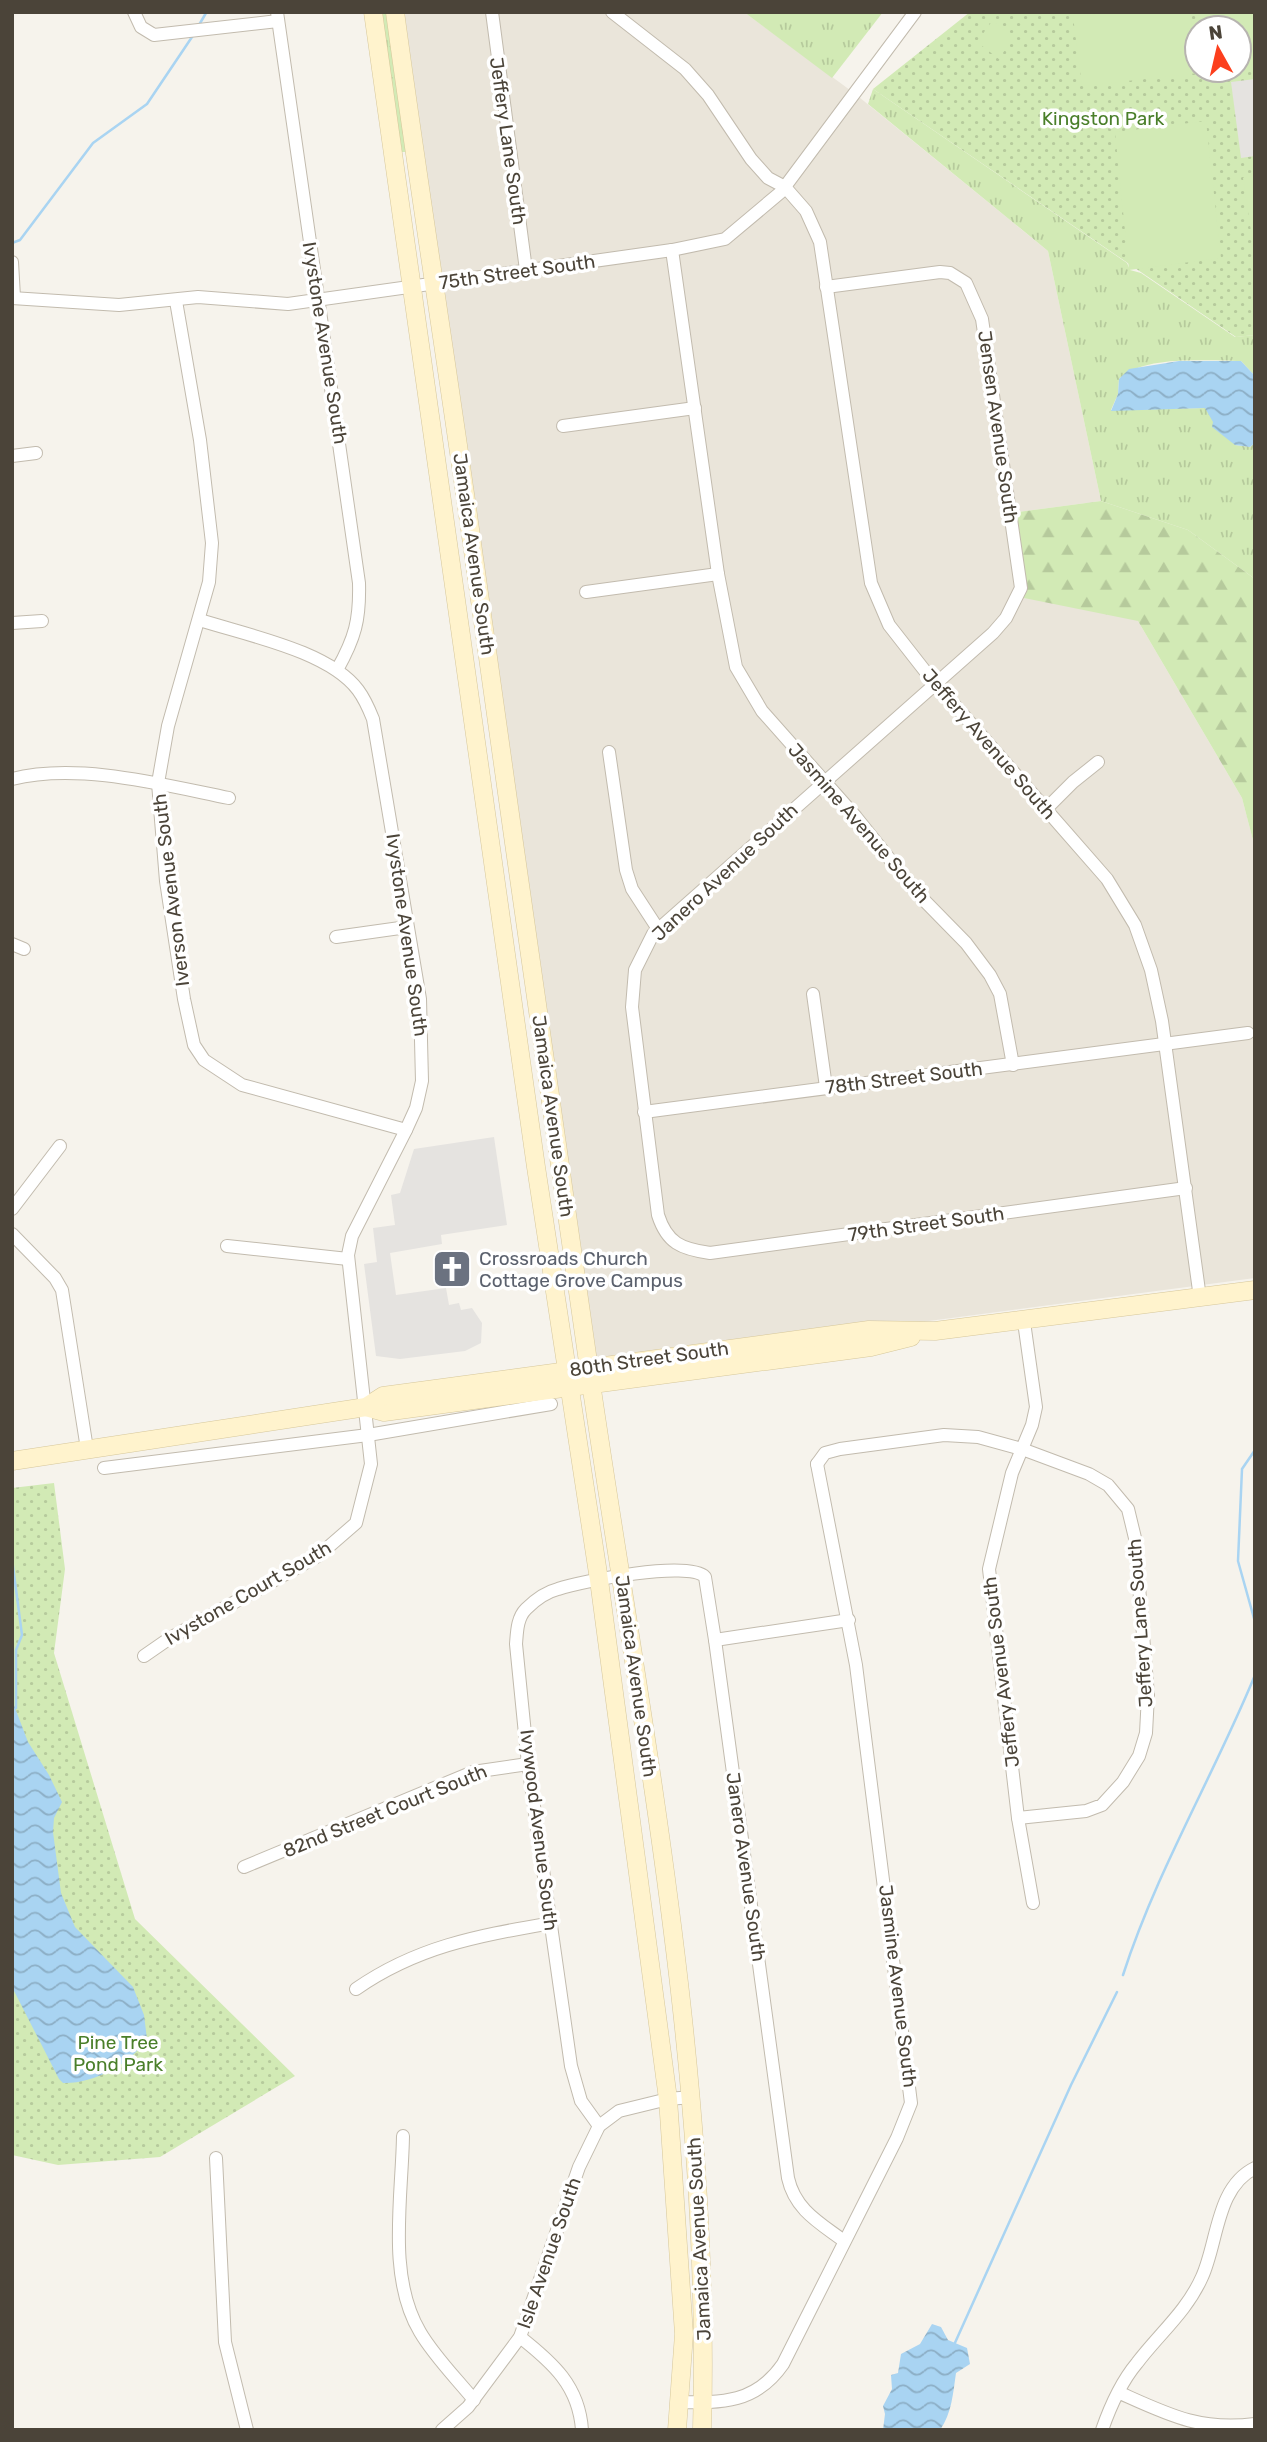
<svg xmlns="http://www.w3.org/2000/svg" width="1267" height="2442" viewBox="0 0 1267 2442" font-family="Rubik,sans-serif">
  <defs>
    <pattern id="grass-tufts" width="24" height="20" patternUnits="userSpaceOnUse" patternTransform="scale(1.75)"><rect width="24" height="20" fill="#d2eab5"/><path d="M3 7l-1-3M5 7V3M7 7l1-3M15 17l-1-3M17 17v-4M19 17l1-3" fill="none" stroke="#b6ca9c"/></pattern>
    <pattern id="forest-firs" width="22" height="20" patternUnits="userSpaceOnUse" patternTransform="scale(1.75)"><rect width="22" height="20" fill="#d2eab5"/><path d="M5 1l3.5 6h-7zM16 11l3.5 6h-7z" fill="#b6ca9c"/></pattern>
    <pattern id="park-dots" width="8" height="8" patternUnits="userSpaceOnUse" patternTransform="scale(1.75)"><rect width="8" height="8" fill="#d2eab5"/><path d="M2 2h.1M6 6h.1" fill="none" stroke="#b6ca9c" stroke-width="1.8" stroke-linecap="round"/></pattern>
    <pattern id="water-waves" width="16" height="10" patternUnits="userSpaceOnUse" patternTransform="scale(1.75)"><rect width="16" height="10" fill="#a9d4f2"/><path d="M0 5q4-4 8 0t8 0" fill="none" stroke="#8caec5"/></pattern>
  </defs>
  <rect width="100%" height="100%" fill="#f6f3ec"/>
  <path fill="#eae5da" d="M404,12H744L854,93L1048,251L1101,501L1011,513L1138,621L1242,798L1255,848V1278L594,1365Z"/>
  <g fill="url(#grass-tufts)">
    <path d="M380,12H386L407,152H402Z"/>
    <path d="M744,12H883L832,78Z"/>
    <path d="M873,89L1127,263L1130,270L1141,273L1235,337L1255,335V376L1241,361C1206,361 1144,355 1119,379L1118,394L1111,410L1205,408L1235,445L1250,447L1255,443V579L1188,530L1101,501L1048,251L868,104Z"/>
  </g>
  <path fill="url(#forest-firs)" d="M1101,501L1188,530L1255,579V848L1242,798L1138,621L1019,597L1011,513Z"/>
  <g fill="url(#park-dots)" fill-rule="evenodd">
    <path d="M970,12H1255V335L1236,337L873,89ZM1197,28H1239V70H1197Z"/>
    <path d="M54,1483L65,1569L54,1653L135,1919L295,2076L160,2157L58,2165L12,2155V1488Z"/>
  </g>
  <g fill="#d2eab5">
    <path d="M1110,12H1190L1199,73L1082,86L1073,17Z"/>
    <path d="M1205,12H1255V64L1239,66V28H1207Z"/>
    <path d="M992,21L1014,36L999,59L977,42Z"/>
    <path d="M1206,121L1221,258L1129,270L1115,132Z"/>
    <path d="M1255,176V258L1243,178Z"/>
  </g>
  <g fill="#e5e3e0">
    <path d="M1255,79V156L1241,158L1231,82Z"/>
    <path d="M494,1137L507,1225L441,1235L442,1244L390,1253L396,1295L446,1288L449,1305L459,1303L461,1310L472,1308L482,1323L481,1343L465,1351L400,1359L376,1356L364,1264L377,1262L373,1228L395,1225L391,1195L400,1193L414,1149Z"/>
  </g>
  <g fill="url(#water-waves)">
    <path d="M1179,361H1241L1255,376V443L1250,447L1235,445L1212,427L1213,422L1205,408L1111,411L1118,394L1119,379L1129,369Z"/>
    <path d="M12,1700L28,1742L49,1775L62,1802L54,1818L53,1832L61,1893L75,1927L133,1987L144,2015L147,2039C130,2064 94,2084 63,2083L59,2079L12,1987Z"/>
    <path d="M932,2324L941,2327L948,2340L967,2348L970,2364L956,2373C953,2393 952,2413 940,2430H883L885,2414L883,2406L892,2389L891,2375L898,2373L901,2354L920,2344Z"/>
  </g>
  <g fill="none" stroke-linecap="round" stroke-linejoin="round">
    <g stroke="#a9d4f2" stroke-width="2.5">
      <path d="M199,25L206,13"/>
      <path d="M12,243L20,240L93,143L147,104L194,34"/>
      <path d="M1255,1450L1242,1469L1238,1561L1255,1622"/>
      <path d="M12,1559L22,1635L16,1650V1708"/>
      <path d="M1123,1975C1157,1870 1213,1777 1255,1675"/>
      <path d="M954,2345L1071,2085L1117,1992"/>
    </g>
    <g stroke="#c2bbae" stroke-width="14">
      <g id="street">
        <path d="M134,12L141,27L154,35L278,21"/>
        <path d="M277,12L359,583C360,620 355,638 337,670"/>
        <path d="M492,12L526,270"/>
        <path d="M612,12L685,69L708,95L751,159L768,178L785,187L806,211L820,242L871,583L889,625L925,671L1107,879L1135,925L1151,970L1162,1021L1200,1298"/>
        <path d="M672,250L718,574L736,667L762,711L856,817L916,892L966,943L990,975L1000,994L1013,1065"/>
        <path d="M12,262L14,297"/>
        <path d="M826,287L940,272L950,273L966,283L982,319L1021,588L1006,618L993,633L653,934L635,970L632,1007L658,1215C667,1243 681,1249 710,1253L1186,1188"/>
        <path d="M12,298L119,305L198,297L288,304L672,250L725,239L781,192L915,12"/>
        <path d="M176,301L200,440L212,543L209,582L168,726L158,783L166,881L184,999L194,1045L204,1060L242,1085L406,1130"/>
        <path d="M563,426L695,408"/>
        <path d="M12,456L36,453"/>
        <path d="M586,592L718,574"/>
        <path d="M12,623L42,621"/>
        <path d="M609,752L626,870L632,889L658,929"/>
        <path d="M12,779C78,762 164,785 229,798"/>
        <path d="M1046,809L1073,782L1098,762"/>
        <path d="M336,937L407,927"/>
        <path d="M12,944L24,949"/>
        <path d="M813,994L826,1087"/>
        <path d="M644,1112L1248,1033"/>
        <path d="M12,1209L60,1146"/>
        <path d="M12,1234L55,1278L62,1290L87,1449"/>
        <path d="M227,1246L348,1259"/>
        <path d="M1024,1322L1036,1407L1032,1425L1012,1473L989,1569L1018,1818L1033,1903"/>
        <path d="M817,1464L825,1453L840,1449L944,1435L978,1437L1022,1449L1089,1474L1108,1485L1128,1509L1135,1538L1148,1695L1146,1733L1139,1756L1123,1782L1102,1805L1086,1811L1018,1818"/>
        <path d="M104,1468L368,1435L551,1404"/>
        <path d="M715,1640L849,1620"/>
        <path d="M144,1656L170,1638L318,1556L356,1523L371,1464L348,1255L352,1236L406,1130L416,1108L422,1081L420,999L373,719C369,709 364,698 358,690C329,651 246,635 200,620"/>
        <path d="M244,1867L473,1772L528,1764"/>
        <path d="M356,1989C418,1946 478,1936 551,1923"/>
        <path d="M599,2126L581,2101L571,2066L528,1764L516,1644C517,1632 517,1618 526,1609C535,1600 546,1592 558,1589C582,1581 689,1560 705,1577L715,1640L788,2178C795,2210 820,2223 844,2241"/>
        <path d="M403,2136C402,2198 387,2277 420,2332C434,2356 456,2378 474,2400"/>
        <path d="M216,2158L225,2342L247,2430"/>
        <path d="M520,2337C553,2363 579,2386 582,2430"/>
        <path d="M1120,2393C1169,2415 1200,2431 1255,2424"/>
        <path d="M678,2402C723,2403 756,2403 783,2364L897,2138L911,2103L856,1665L817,1464"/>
        <path d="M442,2430L468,2407L520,2337L579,2167L599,2126L619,2111L668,2099L692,2097"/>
        <path d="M1102,2430C1110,2407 1122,2381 1137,2363C1159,2334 1187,2311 1202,2277C1218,2242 1216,2187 1255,2168"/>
      </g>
    </g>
    <g stroke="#d6c79b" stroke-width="19">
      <g id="secondary">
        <path d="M373,12L536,1167L599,1580L668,2099L684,2334L677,2430"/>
        <path d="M395,12C418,182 445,352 469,522C510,809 548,1096 591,1383C642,1730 712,2078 702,2430"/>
        <path d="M366,1407L384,1412L871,1347L911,1337"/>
        <path d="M12,1461L366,1407L383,1396L869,1330L935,1331L1255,1290"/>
      </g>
    </g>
    <use href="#street" stroke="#fff" stroke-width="12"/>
    <use href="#secondary" stroke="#fff3cd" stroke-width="18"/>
  </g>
  <defs>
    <g id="church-square" transform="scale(2.0125)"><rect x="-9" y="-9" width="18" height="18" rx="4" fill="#6b7280" stroke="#fff"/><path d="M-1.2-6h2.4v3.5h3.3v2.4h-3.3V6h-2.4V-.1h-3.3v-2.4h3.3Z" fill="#fff"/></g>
  </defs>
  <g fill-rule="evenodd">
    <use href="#church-square" x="452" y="1269"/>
  </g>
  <g text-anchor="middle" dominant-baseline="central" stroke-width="7" stroke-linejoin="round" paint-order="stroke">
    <g font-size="19" fill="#4a7f2a" stroke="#fff">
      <text x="1103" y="118">Kingston Park</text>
      <text x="118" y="2042">Pine Tree<tspan x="118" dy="22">Pond Park</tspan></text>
    </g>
    <g font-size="19" fill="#4b4439" stroke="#fff">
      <text transform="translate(508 141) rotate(82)">Jeffery Lane South</text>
      <text transform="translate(517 272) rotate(-8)">75th Street South</text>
      <text transform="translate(325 343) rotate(81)">Ivystone Avenue South</text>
      <text transform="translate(998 427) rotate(82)">Jensen Avenue South</text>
      <text transform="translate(474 554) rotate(82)">Jamaica Avenue South</text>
      <text transform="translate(989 744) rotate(49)">Jeffery Avenue South</text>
      <text transform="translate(859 823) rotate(49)">Jasmine Avenue South</text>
      <text transform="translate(725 872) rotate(-43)">Janero Avenue South</text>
      <text transform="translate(171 890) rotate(-97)">Iverson Avenue South</text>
      <text transform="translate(407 935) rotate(82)">Ivystone Avenue South</text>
      <text transform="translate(904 1078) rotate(-7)">78th Street South</text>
      <text transform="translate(553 1116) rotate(82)">Jamaica Avenue South</text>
      <text transform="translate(926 1224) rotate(-8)">79th Street South</text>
      <text transform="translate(649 1359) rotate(-8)">80th Street South</text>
      <text transform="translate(248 1593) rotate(-30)">Ivystone Court South</text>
      <text transform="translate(1140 1623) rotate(-94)">Jeffery Lane South</text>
      <text transform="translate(1001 1672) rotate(-97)">Jeffery Avenue South</text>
      <text transform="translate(636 1676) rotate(82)">Jamaica Avenue South</text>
      <text transform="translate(385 1811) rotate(-22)">82nd Street Court South</text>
      <text transform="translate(539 1830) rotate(83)">Ivywood Avenue South</text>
      <text transform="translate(746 1867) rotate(82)">Janero Avenue South</text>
      <text transform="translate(898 1986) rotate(83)">Jasmine Avenue South</text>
      <text transform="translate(699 2239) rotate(-93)">Jamaica Avenue South</text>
      <text transform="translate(549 2253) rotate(-71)">Isle Avenue South</text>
    </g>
    <g font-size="19" fill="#5b616d" stroke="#fff" text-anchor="start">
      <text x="479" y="1258">Crossroads Church<tspan x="479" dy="22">Cottage Grove Campus</tspan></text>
    </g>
  </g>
  <rect width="1267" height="2442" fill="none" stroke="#4b4439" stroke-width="28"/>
  <g transform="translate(1218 49) rotate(352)"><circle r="33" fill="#ffffff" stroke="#b7b4b0" stroke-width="2"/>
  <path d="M0-5L12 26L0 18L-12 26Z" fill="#fc3f1d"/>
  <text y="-10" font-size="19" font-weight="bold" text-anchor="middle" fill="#4b4439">N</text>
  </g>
</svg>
